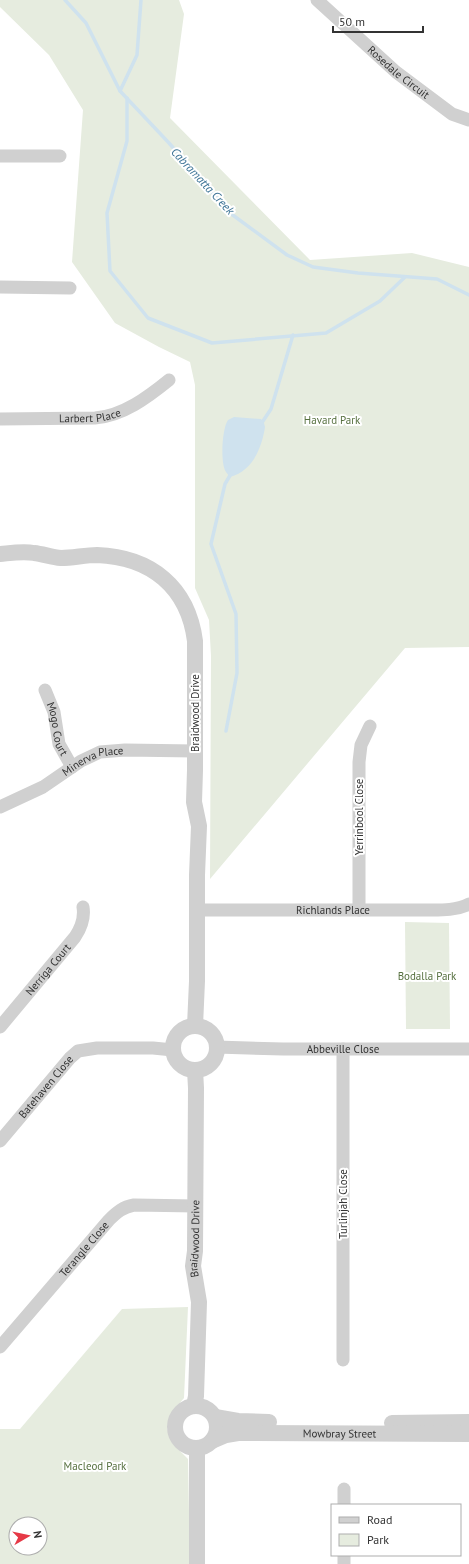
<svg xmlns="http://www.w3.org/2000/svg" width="469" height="1564" viewBox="0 0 469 1564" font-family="'PT Sans',sans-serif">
  <rect width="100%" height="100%" fill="#fff"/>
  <g fill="#e6ecdf" fill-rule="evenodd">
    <path d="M0,0H179L184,14L170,118L310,260L412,253L469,267V647L405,648L210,879L211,656L209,620L195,588V385L190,362L159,347L115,323L72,262L83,110L49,55L0,7Z"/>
    <path d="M405,922L449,923L450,1029H406Z"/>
    <path d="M188,1307L184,1398L173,1411L167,1428L172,1443L188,1459L190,1564H0V1429H20L122,1309ZM16,1524H40V1548H16Z"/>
  </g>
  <path fill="#cfe2ee" d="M234,417L261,419L264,423L265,427C262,447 253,471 230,477C229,475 227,474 226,472C220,464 222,428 228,420Z"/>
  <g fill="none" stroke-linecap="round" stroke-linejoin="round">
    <g stroke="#cfe2ee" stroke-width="3.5">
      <path d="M65,0L86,23L120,91L169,143L230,213L287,255L313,267L358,273L437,279L469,295"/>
      <path d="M120,91L137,55L141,0"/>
      <path d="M127,98V141L107,213L110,271L148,318L212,343L326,333L380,301L405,277"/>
      <path d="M261,424L271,409L293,335"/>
      <path d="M226,731L237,673L236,614L211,544L225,484L232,472"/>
    </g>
    <g stroke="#d0d0d0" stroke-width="13">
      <path id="s1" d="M317,0L396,72L452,114L469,120"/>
      <path d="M0,156H60"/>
      <path d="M0,287L70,288"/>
      <path id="s2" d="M0,419L95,418C123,416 148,397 169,380"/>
      <path id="s3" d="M45,690L54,712L59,744L72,767"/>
      <path id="s4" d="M0,807L43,787L81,761L100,752L125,750L195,751"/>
      <path id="s5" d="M197,910H424C440,910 455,911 469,904"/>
      <path d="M359,910V762L361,745L370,726"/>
      <path id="s6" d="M0,1027L75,937C81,928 85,919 83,907"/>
      <path id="s7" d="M216,1047L283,1049H469"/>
      <path d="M343,1049V1360"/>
      <path id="s8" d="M0,1141L70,1058L78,1051L97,1048H153L173,1050"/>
      <path id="s9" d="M0,1347L109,1220C117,1212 123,1207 134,1205L196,1206"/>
      <path d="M344,1489V1505"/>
      <path d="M344,1555V1564"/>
    </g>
    <g stroke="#d0d0d0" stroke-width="16">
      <path d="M0,554C11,553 23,551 34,553C43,554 51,557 61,558C73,558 85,555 97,555C151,557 188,587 195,641V770L194,802L199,826L197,875V981L195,1026"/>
      <circle cx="195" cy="1048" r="22"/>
      <circle cx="196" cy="1427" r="21"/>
      <path id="s10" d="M194,1406L196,1396L199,1302L193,1266L195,1251L196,1088L195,1070"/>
      <path d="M215,1417L238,1421L269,1422"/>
      <path d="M392,1423L469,1422"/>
      <path id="s11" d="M212,1441L226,1435L238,1433L469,1434"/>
      <path d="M197,1449V1564"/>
    </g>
  </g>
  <g text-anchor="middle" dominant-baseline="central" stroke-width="4" stroke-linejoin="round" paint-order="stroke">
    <g font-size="11" fill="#333" stroke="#fff">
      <text stroke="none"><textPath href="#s1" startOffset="109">Rosedale Circuit</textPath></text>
      <text stroke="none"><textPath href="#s2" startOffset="90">Larbert Place</textPath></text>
      <text transform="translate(195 713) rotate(-90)">Braidwood Drive</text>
      <text stroke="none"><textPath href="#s3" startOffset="41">Mogo Court</textPath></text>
      <text stroke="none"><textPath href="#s4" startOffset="105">Minerva Place</textPath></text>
      <text transform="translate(359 817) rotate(-90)">Yerrinbool Close</text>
      <text stroke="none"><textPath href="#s5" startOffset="136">Richlands Place</textPath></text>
      <text stroke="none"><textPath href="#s6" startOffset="75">Nerriga Court</textPath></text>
      <text stroke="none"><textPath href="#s7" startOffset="127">Abbeville Close</textPath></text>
      <text stroke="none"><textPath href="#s8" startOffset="71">Batehaven Close</textPath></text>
      <text transform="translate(343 1204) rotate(-90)">Turlinjah Close</text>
      <text stroke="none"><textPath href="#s10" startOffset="168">Braidwood Drive</textPath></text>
      <text stroke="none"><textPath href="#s9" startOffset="129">Terangle Close</textPath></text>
      <text stroke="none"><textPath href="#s11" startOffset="129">Mowbray Street</textPath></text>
    </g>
    <g font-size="11" fill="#56703f" stroke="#fff">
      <text x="332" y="420">Havard Park</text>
      <text x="427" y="976">Bodalla Park</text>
      <text x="95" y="1466">Macleod Park</text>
    </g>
    <g font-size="12" font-style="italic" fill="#3f7597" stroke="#fff">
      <text transform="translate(203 181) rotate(47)">Cabramatta Creek</text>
    </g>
  </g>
  <rect x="331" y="1504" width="130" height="52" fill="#ffffff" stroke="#adadad"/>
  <rect x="339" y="1517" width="20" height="6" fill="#d0d0d0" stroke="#adadad"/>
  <text x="367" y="1524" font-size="12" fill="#333333">Road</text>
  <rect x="339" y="1534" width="20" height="12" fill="#e6ecdf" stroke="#adadad"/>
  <text x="367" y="1544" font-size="12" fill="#333333">Park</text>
  <g transform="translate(28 1536) rotate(81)"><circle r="19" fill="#ffffff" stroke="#adadad"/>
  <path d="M0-3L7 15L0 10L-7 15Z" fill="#e63946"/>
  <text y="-6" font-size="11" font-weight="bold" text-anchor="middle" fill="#333333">N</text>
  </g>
  <path d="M333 26v6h90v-6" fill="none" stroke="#333333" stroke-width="2"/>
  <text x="339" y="26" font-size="12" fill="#333333" stroke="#ffffff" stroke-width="3" paint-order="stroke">50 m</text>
</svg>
